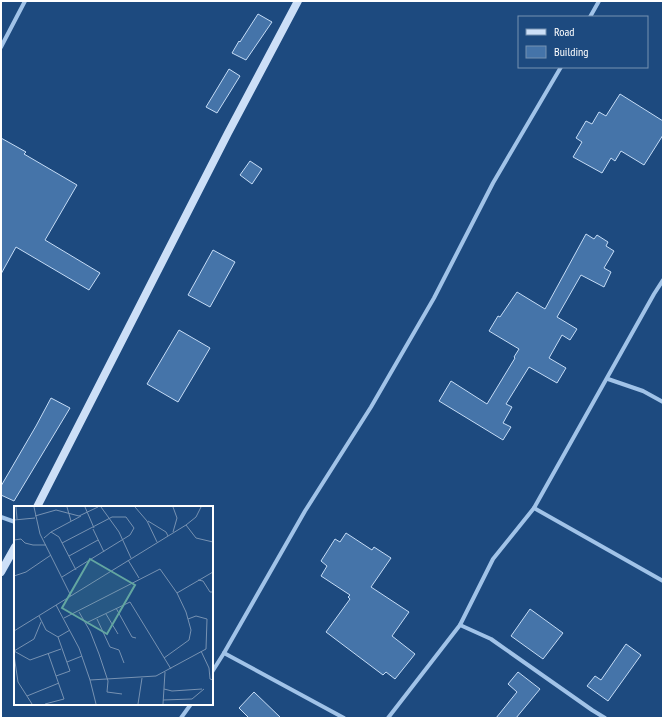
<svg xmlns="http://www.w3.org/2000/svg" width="664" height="719" viewBox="0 0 664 719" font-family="'PT Sans Narrow',sans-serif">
  <rect width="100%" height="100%" fill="#1d4a7f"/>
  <g fill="#4574a9" stroke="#c5dcf6">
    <path d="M258,14L272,22L246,60L232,53L239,41L240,42Z"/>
    <path d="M229,69L240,76L217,113L206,107Z"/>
    <path d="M620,94L663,121V135L644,165L621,151L615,161L611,158L602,173L573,157L582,142L576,138L586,121L592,124L599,112L606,116Z"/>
    <path d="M1,138L26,152L24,154L77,185L45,240L100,273L89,290L16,247L1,274Z"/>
    <path d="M250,161L262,169L252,184L240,175Z"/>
    <path d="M586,234L594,239L597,235L608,242L606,246L614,251L604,268L611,272L604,287L581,275L557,317L577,329L570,340L562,335L549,358L566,368L557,383L529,367L506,404L512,407L503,423L511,427L503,440L439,401L451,381L487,404L515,358L514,357L519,349L489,331L498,316L500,317L517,292L545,309Z"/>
    <path d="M213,250L235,262L210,307L188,295Z"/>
    <path d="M179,330L210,348L178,402L147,384Z"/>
    <path d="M51,398L70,408L14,501L1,495V486L36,426Z"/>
    <path d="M346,533L372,550L374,547L391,558L371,587L409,612L392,636L415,654L395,679L386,672L383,675L326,632L350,599L348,597L350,595L321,576L327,566L321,561L335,539L340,542Z"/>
    <path d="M530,609L563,633L543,659L511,636Z"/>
    <path d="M626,644L641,655L608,701L587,686L595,676L601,680Z"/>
    <path d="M518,672L540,689L516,718H496L517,692L508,684Z"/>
    <path d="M254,692L281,718H249L239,708Z"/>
  </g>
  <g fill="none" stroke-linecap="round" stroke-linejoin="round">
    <g stroke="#a1c3e8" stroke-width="4">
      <path d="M590,17L599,1"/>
      <path d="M1,47L25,1"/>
      <path d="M608,379L643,391L663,402"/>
      <path d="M534,508L663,581"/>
      <path d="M1,517L15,522"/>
      <path d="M460,625L491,639L592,710L605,718"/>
      <path d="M224,653L344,718"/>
      <path d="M212,672L224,653L305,511L371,407L434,298L493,183L561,67"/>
      <path d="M181,718L191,704"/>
      <path d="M388,718L460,625L493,559L534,508L654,294L663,280"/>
    </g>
    <g stroke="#ccdff7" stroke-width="8">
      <path d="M37,507L228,133L298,1"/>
      <path d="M1,572L15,547"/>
    </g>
  </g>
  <g transform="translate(14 506)">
    <rect width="199" height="199" fill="#1d4a7f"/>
    <path fill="none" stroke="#7792b2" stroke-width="1" d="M2,1L3,13M20,1L26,28L57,90M53,1L57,15M71,1L80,22M87,1L105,26L117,52M121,1L133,15L143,36M159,1L163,12L159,26M21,10L42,4L65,10L84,1M0,14L21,12M134,15L152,26L154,30M172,19L182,32L199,36M79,23L90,46M37,26L45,31L62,64M30,32L37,26L67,10M0,34L7,33L11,37L19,39H32M55,50L84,34M114,54L125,72M0,70L12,66L37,49M48,71L116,29L120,22L112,11H98L48,37M184,74L189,75L196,86H199M163,87L199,66M42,99L65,142L76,174L142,170L192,143L193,113L182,110L174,113M102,102L118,131L122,132M65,106L76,125L85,148L94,175L93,186L108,188M92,108L104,128M25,110L32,124L44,131M50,112L146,63L163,87L172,106L177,124L175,134L150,152M83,113L96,141L105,144L110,157M72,117L116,96L157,163M0,125L172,19L182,11L187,1M0,145L16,154L47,143M0,145L20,133L27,116M187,145L195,162L196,173L199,174M0,149L4,176L18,198M53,156L68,150M42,170L56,165L44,131L56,124M76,174L82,198M150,183L158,185L188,183M13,190L45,177M149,194L178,193L190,183M31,198L50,193L34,147M124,198L128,172M149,198L151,166"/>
    <path fill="#63a6a1" fill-opacity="0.15" stroke="#63a6a1" stroke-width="2" d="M76,53L121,79L93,128L48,102Z"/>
    <rect width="199" height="199" fill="none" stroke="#fff" stroke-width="2"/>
  </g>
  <rect width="664" height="719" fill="none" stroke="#ffffff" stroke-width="4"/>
  <rect x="518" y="16" width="130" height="52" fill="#1d4a7f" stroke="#7792b2"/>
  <rect x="526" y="29" width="20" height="6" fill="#ccdff7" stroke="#7792b2"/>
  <text x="554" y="36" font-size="12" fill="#ffffff">Road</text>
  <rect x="526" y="46" width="20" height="12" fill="#4574a9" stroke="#7792b2"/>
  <text x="554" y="56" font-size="12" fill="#ffffff">Building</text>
</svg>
